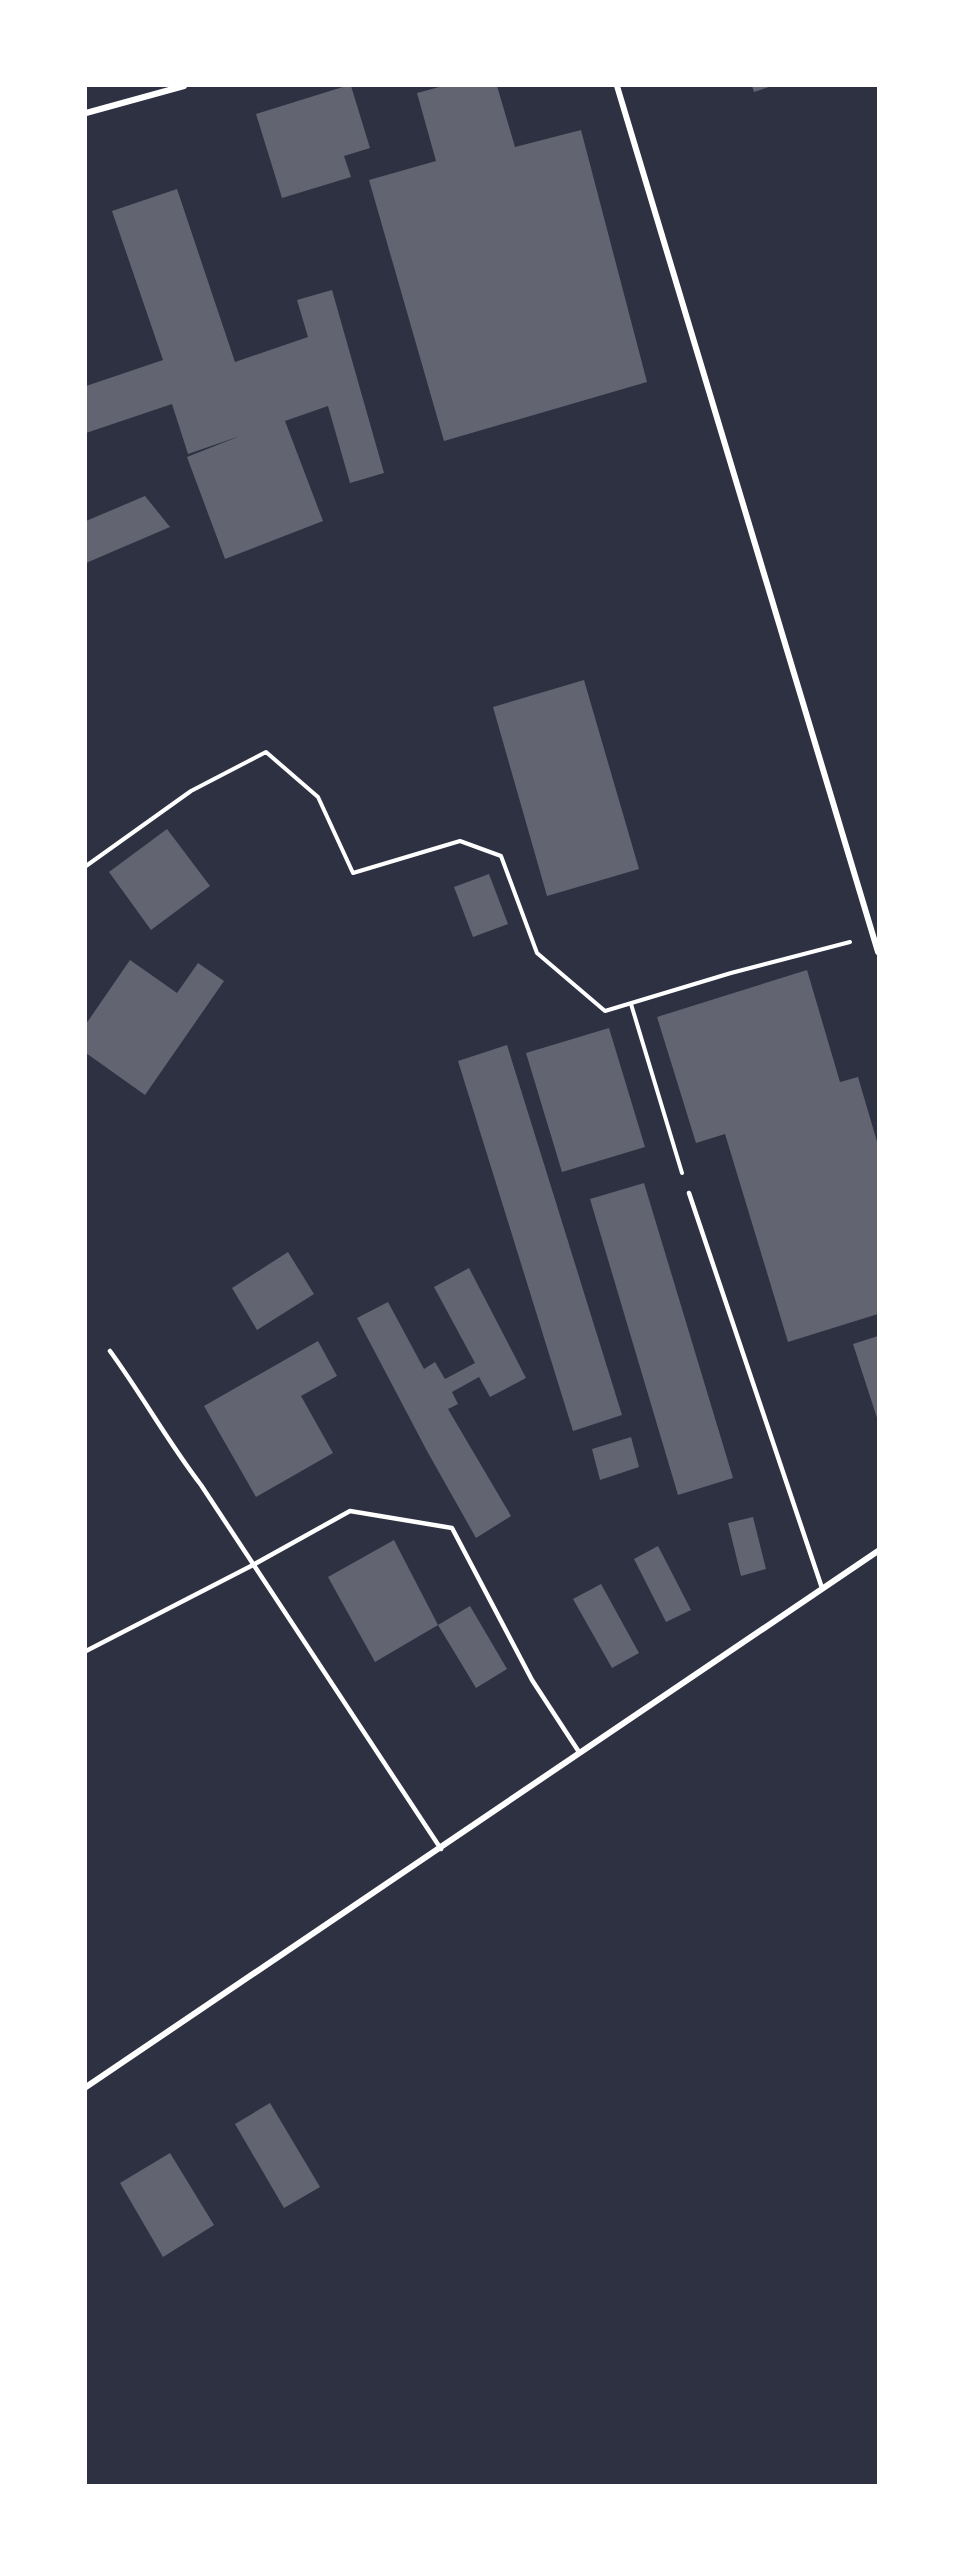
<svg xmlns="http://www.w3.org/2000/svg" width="964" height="2571" viewBox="0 0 964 2571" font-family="Manrope,sans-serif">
  <rect width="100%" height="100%" fill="#2d3142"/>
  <g fill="#626471">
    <path d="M346,86H351L370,148L344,156L351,177L282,198L256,114Z"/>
    <path d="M443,86H497L515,147L581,130L647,382L444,441L369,180L436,161L417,93Z"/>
    <path d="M752,86H772L754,92Z"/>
    <path d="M177,189L235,362L308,337L297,300L332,290L384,473L350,483L328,406L285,421L323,521L225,559L187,457L240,436L188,454L172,404L86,433V386L163,360L112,211Z"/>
    <path d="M145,496L170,527L86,563V521Z"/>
    <path d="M584,680L639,869L547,896L493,707Z"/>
    <path d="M167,829L210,886L151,930L109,872Z"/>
    <path d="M489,874L508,924L473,937L454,887Z"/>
    <path d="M130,960L177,993L198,963L224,981L145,1095L86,1053V1024Z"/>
    <path d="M807,970L840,1082L858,1077L878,1145V1314L788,1342L725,1134L696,1143L657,1017Z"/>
    <path d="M609,1028L645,1147L562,1172L526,1053Z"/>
    <path d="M507,1045L622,1415L573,1431L458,1061Z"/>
    <path d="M644,1183L733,1478L678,1495L590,1199Z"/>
    <path d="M288,1252L314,1294L257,1330L232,1288Z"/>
    <path d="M469,1268L526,1378L490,1397L479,1377L452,1392L458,1404L448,1409L511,1516L476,1538L427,1451L357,1318L388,1302L424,1369L435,1362L445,1379L475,1363L434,1287Z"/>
    <path d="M878,1336V1421L853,1344Z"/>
    <path d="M318,1341L337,1376L301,1396L333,1453L256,1497L204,1406Z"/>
    <path d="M631,1437L639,1467L600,1480L592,1449Z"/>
    <path d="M753,1517L766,1569L741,1576L728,1523Z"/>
    <path d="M394,1540L438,1625L375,1662L328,1577Z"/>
    <path d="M658,1546L691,1610L666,1622L634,1559Z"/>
    <path d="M601,1584L639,1653L612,1668L573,1599Z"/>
    <path d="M470,1606L507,1669L476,1688L438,1625Z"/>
    <path d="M270,2103L320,2187L284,2208L235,2124Z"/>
    <path d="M170,2153L214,2225L163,2257L120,2183Z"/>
  </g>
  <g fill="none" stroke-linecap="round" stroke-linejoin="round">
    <g stroke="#fff" stroke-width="4">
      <path d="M86,866L191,791L266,752L318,797L353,873L460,841L501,856L537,953L605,1011L731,973L850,942"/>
      <path d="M631,1004L682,1173"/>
    </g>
    <g stroke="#fff" stroke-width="4.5">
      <path d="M689,1193L822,1588"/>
      <path d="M110,1351C142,1395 168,1442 201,1485L441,1849"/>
      <path d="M86,1651L253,1565L350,1511L452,1528L532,1680L579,1752"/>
    </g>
    <g stroke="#fff" stroke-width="6">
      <path d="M617,86L878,952"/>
      <path d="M86,113L184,86"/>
      <path d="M86,2087L878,1551"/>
    </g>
  </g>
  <rect width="964" height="2571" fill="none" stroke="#ffffff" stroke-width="174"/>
</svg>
